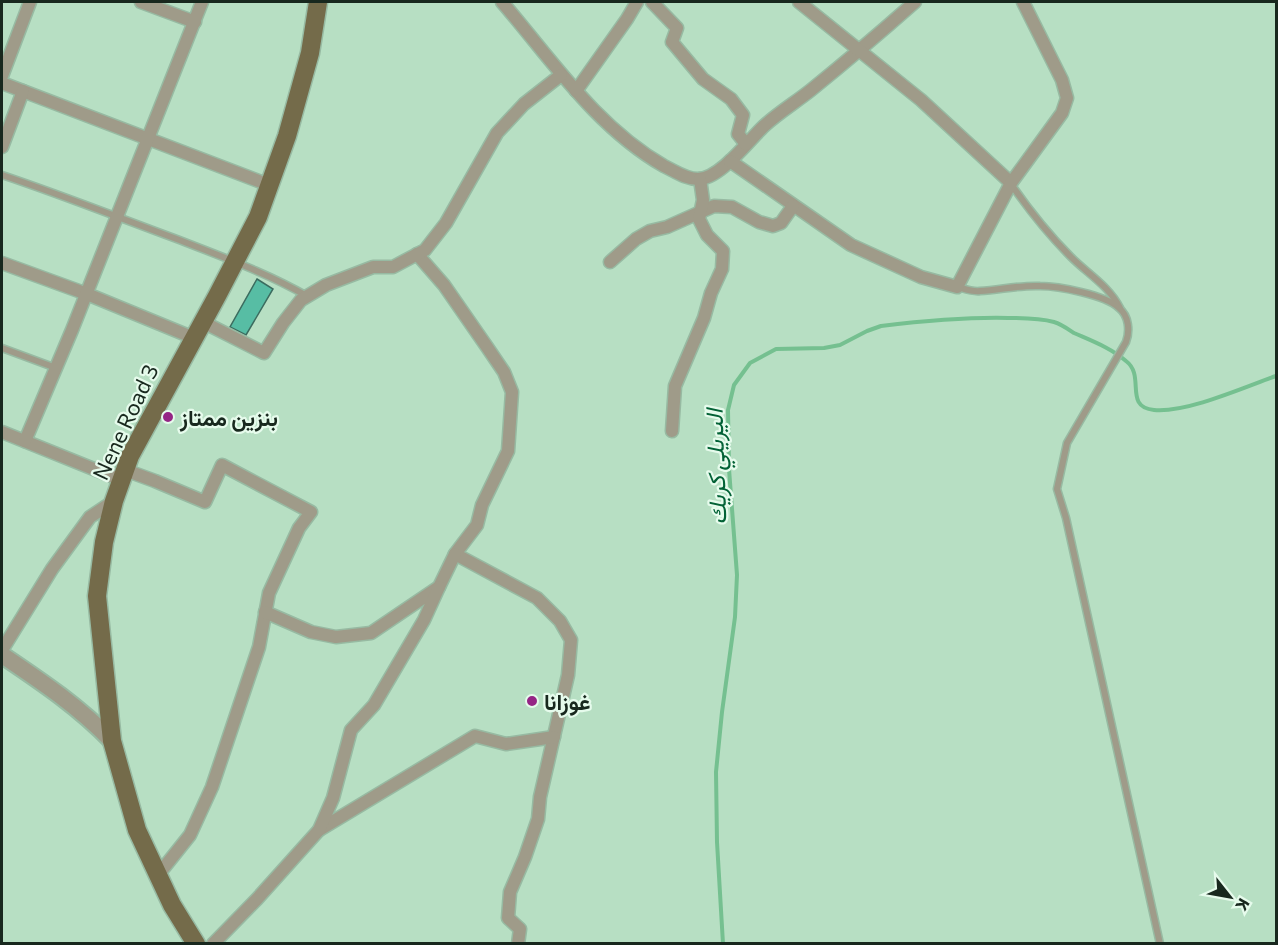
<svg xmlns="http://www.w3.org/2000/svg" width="1278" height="945" viewBox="0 0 1278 945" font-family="Commissioner,Vazirmatn,sans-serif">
  <rect width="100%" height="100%" fill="#b7dfc3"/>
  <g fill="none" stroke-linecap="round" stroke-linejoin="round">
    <path stroke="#75c090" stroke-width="4" d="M723,944L717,842L716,772L722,712L735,617L737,575L729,469L728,410L734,385L750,363L776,349L824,348L840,345L867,331L881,326C923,321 966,317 1008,318C1023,318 1039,318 1054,322C1061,324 1068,329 1074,333C1092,341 1111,348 1126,361C1146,376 1123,407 1154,410C1187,413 1245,387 1276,376"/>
  </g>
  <path fill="#57bda4" stroke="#3b6c5f" stroke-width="1.5" d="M257,279L273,289L246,335L230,327Z"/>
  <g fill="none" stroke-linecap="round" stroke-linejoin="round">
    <g stroke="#97baa2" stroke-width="9">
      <g id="service">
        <path d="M2,175C62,195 122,219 182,241C225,258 267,273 307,296"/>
        <path d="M1011,184C1029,210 1048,234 1071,257C1088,274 1109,286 1120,308"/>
        <path d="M958,287C965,289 973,292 980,291C1000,290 1019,285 1040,286C1058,286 1106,295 1119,308C1129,316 1130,331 1126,342L1067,443L1057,489L1066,518L1160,944"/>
        <path d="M2,348L56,368"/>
      </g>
    </g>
    <g stroke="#97baa2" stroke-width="15">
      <g id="minor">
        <path d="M141,2L195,22"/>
        <path d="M502,2C552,60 596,127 664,166C675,171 685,179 698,179C720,179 749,140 764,126C778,113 796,102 811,90C847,61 881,32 915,2"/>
        <path d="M652,2L677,28L672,42L703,79L731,99L743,115L738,134L746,144"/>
        <path d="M799,2L921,100L1011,183"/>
        <path d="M2,76L30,2"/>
        <path d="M2,83L269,185"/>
        <path d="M576,91L627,19L637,2"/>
        <path d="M2,147L23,91"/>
        <path d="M730,161L851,245L921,277L957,287L1011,183L1062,113L1067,98L1062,80L1023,2"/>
        <path d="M417,254L444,285L487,347L504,372L512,392L508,451L482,505L477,525L455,554L537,598L560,621L571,640L568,675L540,797L538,819L525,857L510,892L508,918L520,929L518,944"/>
        <path d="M610,262L636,239L650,231L667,227L714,206L732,207L759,222L773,226L781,223L793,206"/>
        <path d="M2,263L87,294L194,338"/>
        <path d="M203,322L264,353L283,323L301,300L326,285L373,267H393L425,250L446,223L497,133L524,104L561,75"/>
        <path d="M672,431L675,386L704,318L711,293L722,269L723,251L707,235L699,219L703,200L700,179"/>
        <path d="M2,432L121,480"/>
        <path d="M25,441L72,330L202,2"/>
        <path d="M125,470L155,481L205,502L222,465L311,512L299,528L269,593L259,647L212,787L190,835L158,875"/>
        <path d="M265,612L311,632L336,637L371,633L439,587L455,554"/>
        <path d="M2,650L52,569L90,517L114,501"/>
        <path d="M319,830L475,736L506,744L554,737"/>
        <path d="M213,944L257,899L319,830L333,798L351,730L374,705L424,620L439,587"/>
      </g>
    </g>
    <g stroke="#97baa2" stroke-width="20">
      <path id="tertiary" d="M2,655C42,682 78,706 112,741"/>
    </g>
    <g stroke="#97baa2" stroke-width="21">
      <path id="primary" d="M196,944L172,905L137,830L112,741L97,596L104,542L114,501L130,456L217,296L258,217L287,136L310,53L318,2"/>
    </g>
    <use href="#service" stroke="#9f9b89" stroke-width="6"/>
    <use href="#minor" stroke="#9f9b89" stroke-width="12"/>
    <use href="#tertiary" stroke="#9f9b89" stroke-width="16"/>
    <use href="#primary" stroke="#746b4a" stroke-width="18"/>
  </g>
  <g fill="#952585" stroke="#e6fbec" stroke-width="2">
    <circle cx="168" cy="417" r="6"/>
    <circle cx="532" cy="701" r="6"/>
  </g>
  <g text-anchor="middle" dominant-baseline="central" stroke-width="4.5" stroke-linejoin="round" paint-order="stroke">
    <g font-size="22" font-weight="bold" fill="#18281e" stroke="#e6fbec" text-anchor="start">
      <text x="180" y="417">بنزين ممتاز</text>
      <text x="544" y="701">غوزانا</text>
    </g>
    <g font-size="22" fill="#18281e" stroke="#e6fbec">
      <text transform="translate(125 422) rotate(-65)">Nene Road 3</text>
    </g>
    <g font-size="24" font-style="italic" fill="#026135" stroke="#e6fbec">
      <text transform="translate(715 467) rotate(-92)">اليريلي كريك</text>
    </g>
  </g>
  <rect width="1278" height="945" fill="none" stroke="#18281e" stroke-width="6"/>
  <g transform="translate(1230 897) rotate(121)" stroke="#e6fbec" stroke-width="4.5" paint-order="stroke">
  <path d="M0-4.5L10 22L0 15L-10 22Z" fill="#18281e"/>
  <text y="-9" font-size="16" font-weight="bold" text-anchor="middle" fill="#18281e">K</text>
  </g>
</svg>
